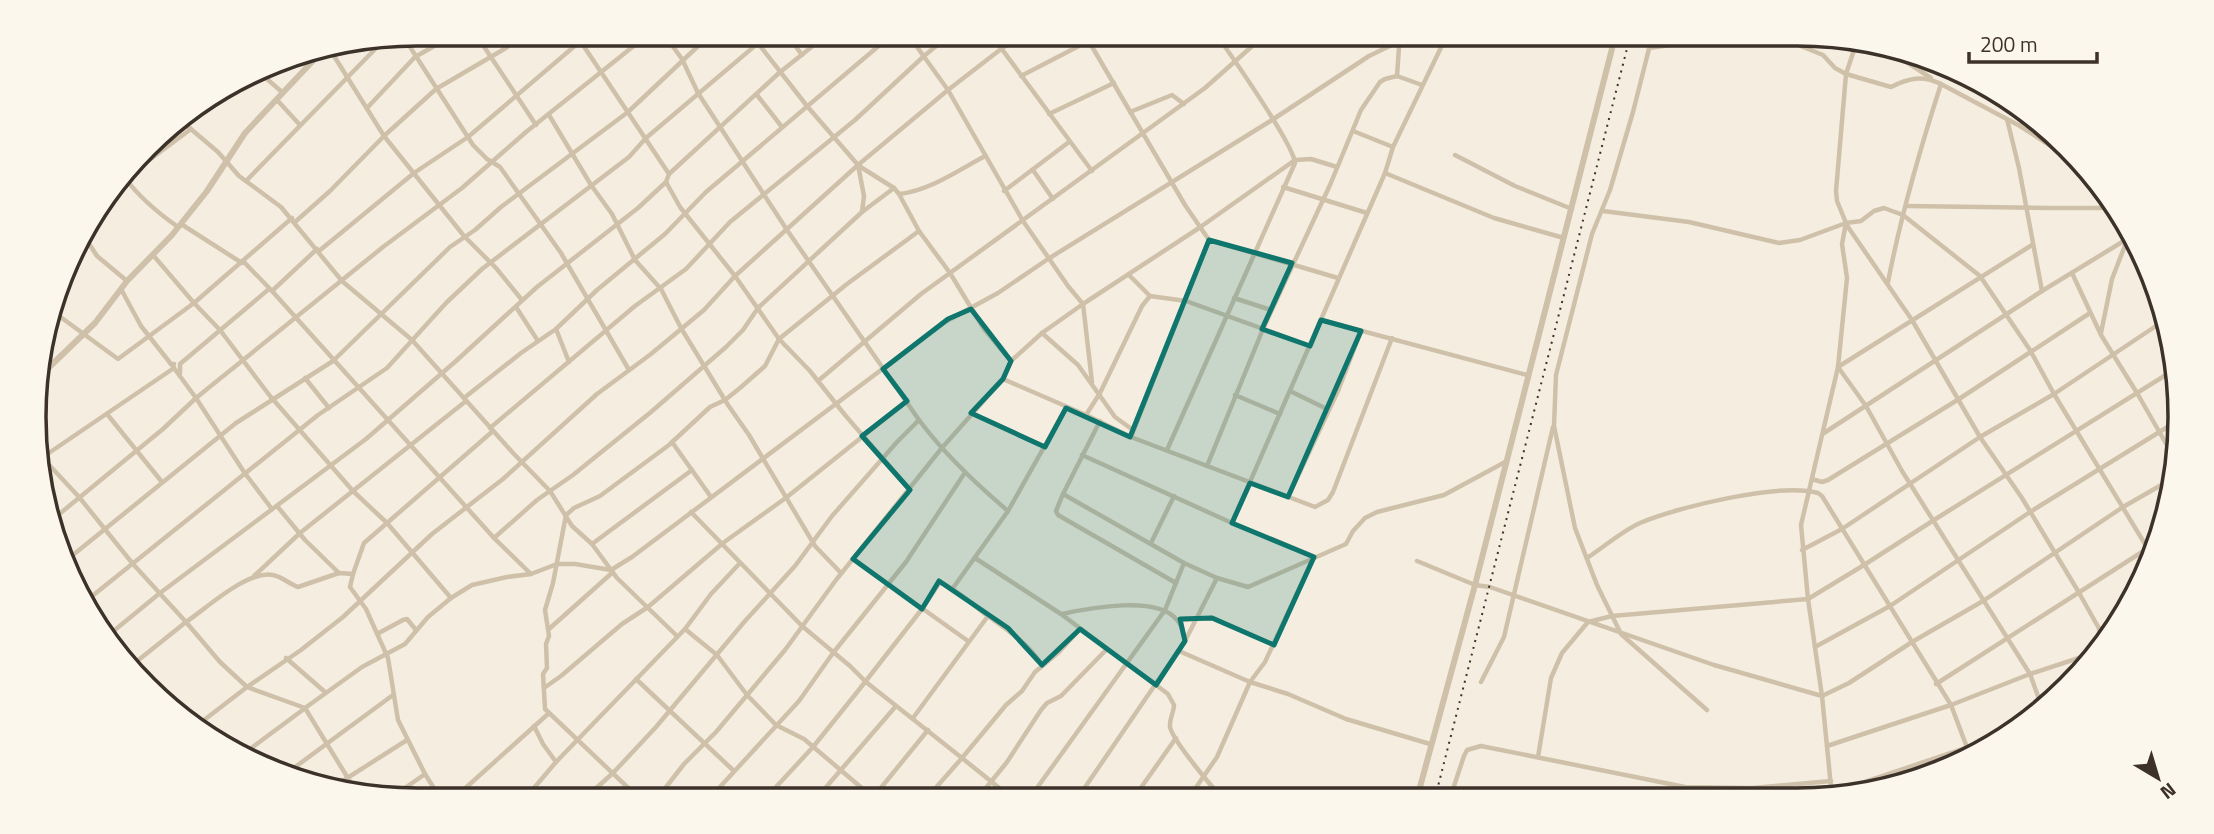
<svg xmlns="http://www.w3.org/2000/svg" width="2214" height="834" viewBox="0 0 2214 834" font-family="'Titillium Web',sans-serif">
  <rect width="100%" height="100%" fill="#f5eee0"/>
  <g fill="none" stroke-linecap="round" stroke-linejoin="round">
    <g stroke="#cfc0aa" stroke-width="4.5">
      <path d="M475,33L536,125"/>
      <path d="M575,33L669,174"/>
      <path d="M663,33L682,59L698,93L787,230L919,420C945,455 975,483 1008,511"/>
      <path d="M750,33L807,106L858,165L864,196L862,212"/>
      <path d="M786,33L802,55"/>
      <path d="M907,33L948,90L1023,221L1068,286L1083,304L1092,382"/>
      <path d="M990,33L1092,171"/>
      <path d="M1084,33L1185,205L1209,240L1338,278"/>
      <path d="M1653,33L1633,112L1610,190L1592,234L1556,375L1554,426L1575,528L1597,585L1621,634L1707,710"/>
      <path d="M403,36L473,145L487,159L500,167L561,253L629,370"/>
      <path d="M1879,44L1931,78"/>
      <path d="M329,48L384,136L464,236L496,268L522,300"/>
      <path d="M1649,48L1707,40L1740,42L1783,39L1823,55L1835,68L1846,74L1891,87C1909,78 1922,75 1941,84C1920,149 1901,215 1888,282"/>
      <path d="M260,73L282,92"/>
      <path d="M1021,76L1104,33"/>
      <path d="M1397,76L1400,33"/>
      <path d="M1939,83L2020,126L2072,160"/>
      <path d="M757,95L782,127"/>
      <path d="M277,100L300,125"/>
      <path d="M367,108L415,57L457,33"/>
      <path d="M1130,112L1172,95L1184,104"/>
      <path d="M1049,114L1114,83"/>
      <path d="M549,115L591,185L612,214L635,260L661,289L681,328L728,405L749,435L815,546L841,573"/>
      <path d="M179,119L218,152L239,176L281,207L342,281L412,340L514,454L550,491L572,526L592,544L617,578L677,636"/>
      <path d="M2007,119L2019,168L2042,291"/>
      <path d="M2020,126L2033,115"/>
      <path d="M1353,131L1393,147"/>
      <path d="M1455,155L1515,186L1572,209"/>
      <path d="M859,166L894,188L899,194C929,191 959,170 985,156"/>
      <path d="M1033,170L1053,199"/>
      <path d="M1385,173L1494,218L1564,238"/>
      <path d="M125,178C140,198 158,213 178,227"/>
      <path d="M246,181L386,38"/>
      <path d="M666,182L680,207L735,276L779,339L810,371L845,415L910,490"/>
      <path d="M1283,187L1367,213"/>
      <path d="M114,190L125,178L191,129"/>
      <path d="M1004,191L1069,142"/>
      <path d="M899,194L919,231L950,273L984,329L1011,361"/>
      <path d="M1906,206L2050,208H2100L2112,206"/>
      <path d="M1603,211L1689,222L1779,243L1800,240L1846,223L1861,221L1874,211L1884,208L1903,215L1980,276L2030,350L2054,394L2151,554"/>
      <path d="M295,222L330,191L384,136L436,89L506,48L524,33"/>
      <path d="M181,224L242,263"/>
      <path d="M1846,224L1912,320L1980,437L2022,498L2078,591L2106,641"/>
      <path d="M82,233L97,256L127,281"/>
      <path d="M2032,245L1838,367L1866,406L1902,471L2030,674L2043,710"/>
      <path d="M319,251L414,173L468,137L590,33"/>
      <path d="M153,255L194,303L292,218"/>
      <path d="M243,261L272,291L317,249"/>
      <path d="M2072,273L2101,335L2137,393L2172,454"/>
      <path d="M1129,275L1150,296L1186,301L1310,346"/>
      <path d="M121,289L141,326L171,364H174"/>
      <path d="M272,291L494,538"/>
      <path d="M1234,298L1271,310"/>
      <path d="M516,307L538,341"/>
      <path d="M55,313L118,359L194,303L220,330L270,396L353,491L387,523L493,431"/>
      <path d="M1321,320L1527,375"/>
      <path d="M556,329L569,362"/>
      <path d="M1042,333L1078,365L1115,417L1133,430"/>
      <path d="M2101,333L2112,279L2131,230"/>
      <path d="M171,364L196,398L244,472L272,509"/>
      <path d="M180,373V364L269,289"/>
      <path d="M305,378L329,408"/>
      <path d="M1003,379L1086,415L1131,437L1315,507L1328,500L1333,492L1392,338"/>
      <path d="M818,381L921,294L1205,88L1267,33"/>
      <path d="M1290,391L1329,410"/>
      <path d="M1235,395L1280,414"/>
      <path d="M464,398L521,353L556,329L597,290L665,234L706,192L894,33"/>
      <path d="M971,413L1045,447"/>
      <path d="M107,414L162,482"/>
      <path d="M1086,415L1100,393L1142,306L1150,296"/>
      <path d="M1100,421L1063,494L1184,563L1217,578L1248,587L1346,544L1353,531L1365,518L1377,512L1444,495L1507,461"/>
      <path d="M490,428L635,306L686,269L730,222L855,120L924,56L952,33"/>
      <path d="M1824,433L2042,291L2127,239"/>
      <path d="M1131,437L1209,240"/>
      <path d="M672,442L711,497"/>
      <path d="M1167,450L1295,163C1294,145 1229,52 1215,33"/>
      <path d="M39,454L79,497L133,564L186,622C207,608 247,570 273,575C283,577 289,584 298,587L339,573L353,574L364,543L387,523L451,598"/>
      <path d="M1082,455L1232,523L1313,556"/>
      <path d="M40,459L174,368"/>
      <path d="M1207,466L1263,329L1330,185L1361,110L1380,82L1385,79L1397,76L1422,85"/>
      <path d="M1812,479L1822,482L1828,480L1959,399L2090,313"/>
      <path d="M1063,494L1056,511L1058,515L1176,583"/>
      <path d="M1288,497L1338,391L1361,331"/>
      <path d="M277,506L305,540L339,573"/>
      <path d="M691,512L802,626L850,666L866,682L962,758L1006,705L1022,691L1035,672L1059,652L1080,629"/>
      <path d="M52,520L163,429L196,398L383,247L462,188L526,132L650,33"/>
      <path d="M1232,523L1385,173L1393,147L1448,33"/>
      <path d="M1151,543L1174,496"/>
      <path d="M592,544L692,470"/>
      <path d="M1802,550L1842,529L1980,437L2054,394L2162,322"/>
      <path d="M975,558L1061,614L1168,694L1174,705C1174,712 1169,719 1170,727C1173,741 1212,787 1223,799"/>
      <path d="M1587,558C1604,547 1622,531 1640,523C1677,507 1782,482 1818,493L1822,496L1951,705L1971,758"/>
      <path d="M68,559L236,423L333,361L450,247L475,230L501,207L628,112L712,33"/>
      <path d="M853,559L968,641"/>
      <path d="M1417,561L1475,585L1490,587L1714,665L1822,696L1849,683L1912,642L1983,601L2123,507L2170,480"/>
      <path d="M353,574L350,587L366,609L388,658L398,720L425,774L442,801"/>
      <path d="M531,574L494,538L537,500L573,475L651,412L726,347L743,330L758,308L862,212L894,188"/>
      <path d="M254,576L300,533L466,401"/>
      <path d="M953,588L1008,511L1066,408"/>
      <path d="M86,601L318,415L387,368L446,303L482,269L629,157L646,138L770,33"/>
      <path d="M1062,614C1089,608 1158,595 1177,620C1182,625 1183,634 1185,640"/>
      <path d="M93,619L193,726"/>
      <path d="M1178,620L1213,618L1274,645"/>
      <path d="M549,629L613,572"/>
      <path d="M685,629L717,655L747,695L776,725L804,739L876,800"/>
      <path d="M2099,630L2123,614"/>
      <path d="M377,634L403,620L407,619L416,630"/>
      <path d="M105,638L160,593L366,439L456,361L537,287L638,208L666,182L669,174L779,73L829,33"/>
      <path d="M1815,647L1890,606L2030,512L2174,423"/>
      <path d="M1179,651L1250,682L1288,694L1346,719L1430,744"/>
      <path d="M286,658L325,692"/>
      <path d="M131,666L186,622L220,662L247,687L195,727"/>
      <path d="M636,679L734,771"/>
      <path d="M1481,682L1504,637L1553,427"/>
      <path d="M1936,684L2156,543"/>
      <path d="M544,688L561,676L622,624L648,607L723,543L787,497L907,401"/>
      <path d="M305,708L247,687L301,650L343,617L432,534L503,479L597,394L651,354L704,310L735,276L858,165L948,90L1001,49L1025,33"/>
      <path d="M913,718L988,616"/>
      <path d="M534,726L543,744L556,762"/>
      <path d="M1827,746L1951,705L2030,674L2097,652"/>
      <path d="M246,752L304,709"/>
      <path d="M1538,757L1551,678L1562,653L1588,622L1612,616L1808,599L1864,565L1934,520L2177,368"/>
      <path d="M287,773L393,695"/>
      <path d="M330,789L407,740"/>
      <path d="M357,793L305,708L362,667L405,644L428,617L451,598L472,585L507,577L531,574L557,564H575L611,570L632,557L945,322L998,293L1048,259L1272,120L1369,56L1400,41L1423,33"/>
      <path d="M1832,793L2010,733"/>
      <path d="M589,794L593,800"/>
      <path d="M392,797L425,774"/>
      <path d="M1832,797L1822,696L1808,599L1801,525L1838,367L1847,278L1842,244L1846,223L1837,201L1836,191L1846,74L1857,41"/>
      <path d="M1450,798L1464,756L1467,750L1481,746L1685,787L1752,788L1831,781"/>
      <path d="M977,799L1007,762L1041,710L1047,703L1061,696L1106,650"/>
      <path d="M1029,799L1165,610L1184,563"/>
      <path d="M1077,799L1185,641L1217,578"/>
      <path d="M1133,799L1176,738"/>
      <path d="M1188,799L1217,757L1250,682L1265,662L1314,557"/>
      <path d="M583,800L613,773L656,727L745,621L795,566L832,516L897,442L919,420"/>
      <path d="M641,800L545,709L543,674L547,668L546,644L549,636L545,610L553,583L566,515L574,508L600,496L669,445L710,407L725,400L740,388L765,366L779,339L847,284L919,231"/>
      <path d="M656,800L684,764L716,732L785,650L836,580L941,449L1003,379L1011,361L1042,333L1083,304L1199,228L1295,160L1311,159L1337,167"/>
      <path d="M708,800L799,701L833,653L906,562L964,474"/>
      <path d="M764,800L813,747L858,691L922,609L940,582C957,590 970,602 985,614C1007,630 1027,642 1042,665"/>
      <path d="M815,800L896,706"/>
      <path d="M871,800L928,730"/>
      <path d="M925,800L962,758L1013,799"/>
      <path d="M451,801L548,714"/>
      <path d="M523,801L556,762L685,629L711,594L740,563"/>
    </g>
    <g stroke="#cfc0aa" stroke-width="6">
      <path d="M37,379L95,323L127,281L172,235L207,191L245,133L325,48"/>
      <path d="M1417,798L1475,585L1616,33"/>
    </g>
    <path stroke="#3c322a" stroke-width="2" stroke-dasharray="2 5" stroke-linecap="butt" d="M1435,798L1631,33"/>
  </g>
  <path fill="#0f766e" fill-opacity="0.2" stroke="#0f766e" stroke-width="5" stroke-linejoin="round" d="M1209,240L1292,263L1262,329L1310,346L1321,320L1361,331L1288,497L1250,483L1232,523L1314,557L1274,645L1212,618L1180,619L1185,641L1156,685L1080,629L1042,665L1008,628L939,581L922,609L853,559L910,490L862,436L907,401L883,369L948,319L971,309L1011,361L1003,379L971,413L1045,447L1066,408L1130,437Z"/>
  <path d="M0 0H2214V834H0ZM417 46H1797A371 371 0 0 1 2168 417V417A371 371 0 0 1 1797 788H417A371 371 0 0 1 46 417V417A371 371 0 0 1 417 46Z" fill="#fcf7ed" fill-rule="evenodd"/>
  <path fill="none" stroke="#3c322a" stroke-width="3.5" d="M417 46H1797A371 371 0 0 1 2168 417V417A371 371 0 0 1 1797 788H417A371 371 0 0 1 46 417V417A371 371 0 0 1 417 46Z"/>
  <g transform="translate(2158 778) rotate(142)" stroke="#fcf7ed" stroke-width="5" paint-order="stroke">
  <path d="M0-5L12 26L0 18L-12 26Z" fill="#3c322a"/>
  <text y="-10" font-size="19" font-weight="bold" text-anchor="middle" fill="#3c322a">N</text>
  </g>
  <path d="M1969 52v10h128v-10" fill="none" stroke="#3c322a" stroke-width="3.5"/>
  <text x="1980" y="52" font-size="21" fill="#3c322a" stroke="#fcf7ed" stroke-width="5" paint-order="stroke">200 m</text>
</svg>
